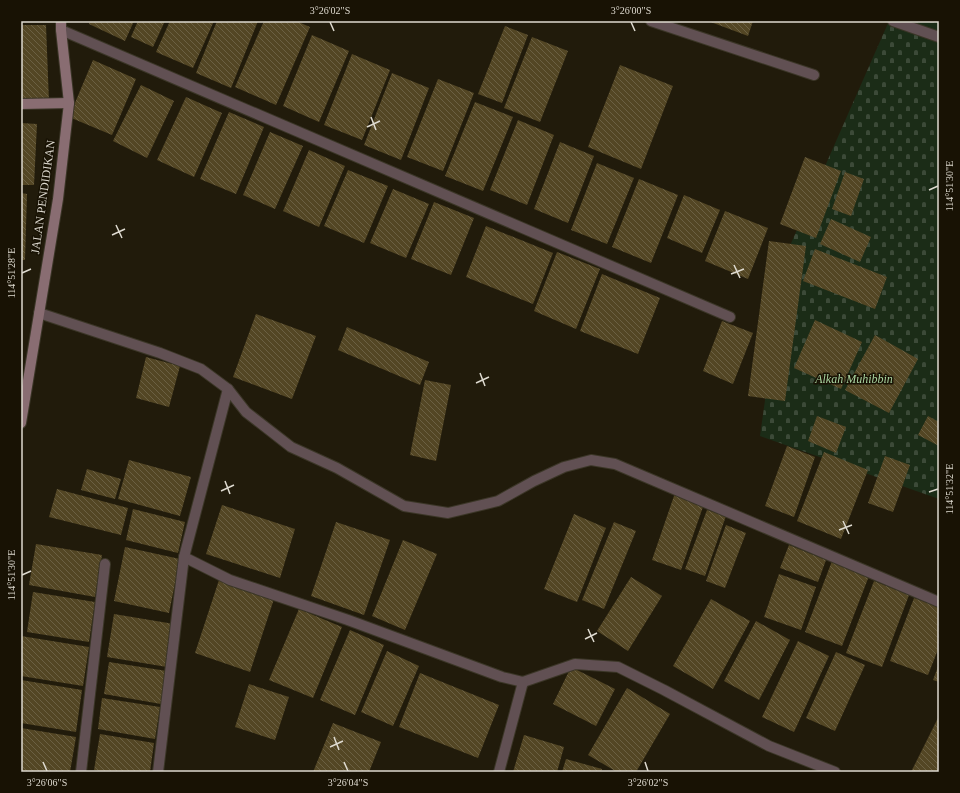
<svg xmlns="http://www.w3.org/2000/svg" width="960" height="793" viewBox="0 0 960 793" font-family="Georgia,serif">
  <defs>
    <pattern id="cemetery-stones" width="16" height="16" patternUnits="userSpaceOnUse"><rect width="16" height="16" fill="#1b2c17"/><path d="M2 7V4a2 2 0 0 1 4 0v3zM10 15v-3a2 2 0 0 1 4 0v3z" fill="#3c4a38"/></pattern>
    <pattern id="building-back-hatch" width="6" height="6" patternUnits="userSpaceOnUse"><rect width="6" height="6" fill="#534624"/><path d="M-1 5l2 2M0 0l6 6M5-1l2 2" fill="none" stroke="#6b6043"/></pattern>
  </defs>
  <rect width="100%" height="100%" fill="#211b0b"/>
  <path fill="url(#cemetery-stones)" d="M889,21H939V499L760,436L785,257Z"/>
  <g fill="url(#building-back-hatch)">
    <path d="M90,21H134L125,41L89,24Z"/>
    <path d="M138,21H165L153,47L131,37Z"/>
    <path d="M170,21H214L193,68L156,52Z"/>
    <path d="M217,21H258L231,88L196,73Z"/>
    <path d="M264,21H296L310,27L276,105L235,87Z"/>
    <path d="M708,21H753L748,36Z"/>
    <path d="M21,25H46L49,102L21,103Z"/>
    <path d="M505,26L528,35L502,103L478,94Z"/>
    <path d="M312,35L349,51L319,122L283,106Z"/>
    <path d="M532,37L568,51L540,122L504,108Z"/>
    <path d="M352,54L390,70L362,140L324,125Z"/>
    <path d="M93,60L136,79L112,135L69,117Z"/>
    <path d="M620,65L673,86L641,169L588,147Z"/>
    <path d="M392,73L429,88L401,160L364,145Z"/>
    <path d="M438,79L474,93L443,171L407,157Z"/>
    <path d="M141,85L174,101L147,158L113,141Z"/>
    <path d="M186,97L222,113L194,177L157,160Z"/>
    <path d="M475,102L513,117L483,191L445,176Z"/>
    <path d="M229,112L264,127L236,194L200,179Z"/>
    <path d="M518,120L554,135L527,205L490,190Z"/>
    <path d="M21,123L37,124L34,185H21Z"/>
    <path d="M270,132L303,146L275,209L243,195Z"/>
    <path d="M560,142L594,156L568,223L534,209Z"/>
    <path d="M309,150L345,166L319,227L283,211Z"/>
    <path d="M805,157L841,171L816,238L780,224Z"/>
    <path d="M597,163L634,178L607,244L571,230Z"/>
    <path d="M348,170L388,186L364,243L324,226Z"/>
    <path d="M845,172L864,179L851,216L832,209Z"/>
    <path d="M639,179L678,195L651,263L612,247Z"/>
    <path d="M393,189L429,204L406,258L370,243Z"/>
    <path d="M21,193L27,194L25,260H21Z"/>
    <path d="M684,195L720,210L702,253L667,238Z"/>
    <path d="M434,202L474,218L451,275L411,259Z"/>
    <path d="M725,211L768,228L748,279L705,261Z"/>
    <path d="M831,219L871,237L860,262L820,244Z"/>
    <path d="M486,226L553,253L533,304L466,277Z"/>
    <path d="M769,241L806,246L785,401L748,396Z"/>
    <path d="M815,249L887,277L875,309L803,281Z"/>
    <path d="M557,252L600,269L576,329L534,311Z"/>
    <path d="M602,274L660,298L638,354L580,331Z"/>
    <path d="M256,314L316,336L292,399L233,377Z"/>
    <path d="M815,320L862,342L841,389L794,368Z"/>
    <path d="M722,321L753,333L733,384L703,371Z"/>
    <path d="M347,327L429,362L420,385L338,350Z"/>
    <path d="M875,335L918,359L889,413L845,390Z"/>
    <path d="M146,357L180,366L169,407L136,398Z"/>
    <path d="M425,380L451,385L436,461L410,455Z"/>
    <path d="M817,416L846,427L836,453L808,441Z"/>
    <path d="M928,416L939,422V446L918,435Z"/>
    <path d="M787,446L815,457L794,517L765,506Z"/>
    <path d="M824,452L868,470L841,539L797,521Z"/>
    <path d="M885,456L910,465L893,512L868,503Z"/>
    <path d="M129,460L191,477L180,516L118,499Z"/>
    <path d="M87,469L121,479L115,499L81,490Z"/>
    <path d="M57,489L128,508L121,535L49,517Z"/>
    <path d="M675,493L704,504L681,570L652,560Z"/>
    <path d="M222,505L295,529L280,578L206,554Z"/>
    <path d="M133,509L185,522L178,553L126,540Z"/>
    <path d="M707,510L726,516L705,576L685,569Z"/>
    <path d="M574,514L606,528L577,602L544,589Z"/>
    <path d="M336,522L390,540L364,615L311,596Z"/>
    <path d="M614,522L636,531L604,609L582,600Z"/>
    <path d="M726,525L746,533L725,588L706,581Z"/>
    <path d="M403,540L437,554L405,630L372,616Z"/>
    <path d="M36,544L102,555L95,597L29,585Z"/>
    <path d="M789,545L826,560L818,582L780,568Z"/>
    <path d="M125,547L180,559L169,613L114,601Z"/>
    <path d="M832,561L869,576L842,646L805,632Z"/>
    <path d="M779,574L816,587L801,630L764,617Z"/>
    <path d="M631,577L662,596L628,651L597,631Z"/>
    <path d="M219,580L274,599L250,672L195,653Z"/>
    <path d="M874,581L909,595L882,667L846,653Z"/>
    <path d="M33,592L95,602L89,642L27,632Z"/>
    <path d="M914,598L939,607V647L928,675L890,661Z"/>
    <path d="M711,599L750,621L713,689L673,666Z"/>
    <path d="M299,609L342,627L313,698L269,680Z"/>
    <path d="M114,614L174,624L167,667L107,657Z"/>
    <path d="M756,621L790,640L759,700L724,681Z"/>
    <path d="M350,630L384,645L355,715L320,700Z"/>
    <path d="M21,636L89,647L83,686L21,676Z"/>
    <path d="M798,641L829,656L794,732L762,717Z"/>
    <path d="M387,651L419,666L393,726L361,712Z"/>
    <path d="M836,652L865,665L835,731L806,718Z"/>
    <path d="M109,662L167,671L161,704L104,694Z"/>
    <path d="M939,664V682L933,680Z"/>
    <path d="M571,667L615,689L596,726L553,704Z"/>
    <path d="M420,673L499,705L478,758L399,727Z"/>
    <path d="M21,680L82,690L76,732L21,723Z"/>
    <path d="M249,684L289,697L275,740L235,727Z"/>
    <path d="M627,688L670,714L636,772H617L588,755Z"/>
    <path d="M102,698L160,707L155,739L98,729Z"/>
    <path d="M939,716V772H911Z"/>
    <path d="M333,723L381,742L369,772H313Z"/>
    <path d="M21,728L76,737L70,772L21,771Z"/>
    <path d="M100,734L154,743L150,772H108L94,770Z"/>
    <path d="M524,735L564,747L557,772H513Z"/>
    <path d="M566,759L602,769L601,772H562Z"/>
  </g>
  <g fill="none" stroke-linecap="round" stroke-linejoin="round">
    <g stroke="#3b3627" stroke-width="12">
      <path id="lane" d="M893,21L939,37"/>
    </g>
    <g stroke="#3b3627" stroke-width="12">
      <g id="street">
        <path d="M651,21L814,75"/>
        <path d="M61,30L730,317"/>
        <path d="M39,313L160,353L201,369L228,389L246,412L291,447L337,468L404,506L448,513L498,501L534,481L564,467L591,460L615,464L939,602"/>
        <path d="M184,557L230,580L348,620L502,677L523,682L575,664L618,667L664,690L769,746L835,772"/>
        <path d="M81,772L105,564"/>
        <path d="M158,772L184,557L228,389"/>
        <path d="M499,772L523,682"/>
      </g>
    </g>
    <g stroke="#3b3627" stroke-width="12">
      <g id="secondary">
        <path d="M21,104L69,103"/>
        <path d="M21,423L58,199L69,103L61,30V21"/>
      </g>
    </g>
    <use href="#lane" stroke="#615053" stroke-width="10"/>
    <use href="#street" stroke="#615053" stroke-width="10"/>
    <use href="#secondary" stroke="#896d72" stroke-width="10"/>
  </g>
  <path fill="none" stroke="#dedad0" stroke-width="1.5" d="M330,22L334,31M631,22L635,31M371,117L376,130M367,127L380,121M929,190L938,186M116,225L122,238M112,235L125,229M734,265L740,278M22,273L31,269M731,274L744,269M480,373L485,386M476,383L489,377M225,481L230,494M221,491L234,485M929,492L938,489M843,521L849,534M839,530L852,525M22,575L31,571M588,629L594,642M585,639L597,633M334,737L339,750M330,747L343,741M43,762L47,771M344,762L348,771M645,762L648,771"/>
  <g text-anchor="middle" dominant-baseline="central" stroke-width="3" stroke-linejoin="round" paint-order="stroke">
    <g font-size="12" fill="#dedad0" stroke="#181204">
      <text transform="translate(43 197) rotate(-82)">JALAN PENDIDIKAN</text>
    </g>
    <g font-size="12" font-style="italic" fill="#aad4a1" stroke="#181204">
      <text x="854" y="379">Alkah Muhibbin</text>
    </g>
  </g>
  <rect width="960" height="793" fill="none" stroke="#181204" stroke-width="44"/>
  <rect x="22" y="22" width="916" height="749" fill="none" stroke="#dedad0" stroke-width="1.5"/>
  <g font-size="10" text-anchor="middle" fill="#dedad0">
    <text x="330" y="14">3°26'02"S</text>
    <text x="631" y="14">3°26'00"S</text>
    <text transform="translate(949 186) rotate(-90)" y="4">114°51'30"E</text>
    <text transform="translate(11 273) rotate(-90)" y="4">114°51'28"E</text>
    <text transform="translate(949 489) rotate(-90)" y="4">114°51'32"E</text>
    <text transform="translate(11 575) rotate(-90)" y="4">114°51'30"E</text>
    <text x="47" y="786">3°26'06"S</text>
    <text x="348" y="786">3°26'04"S</text>
    <text x="648" y="786">3°26'02"S</text>
  </g>
</svg>
